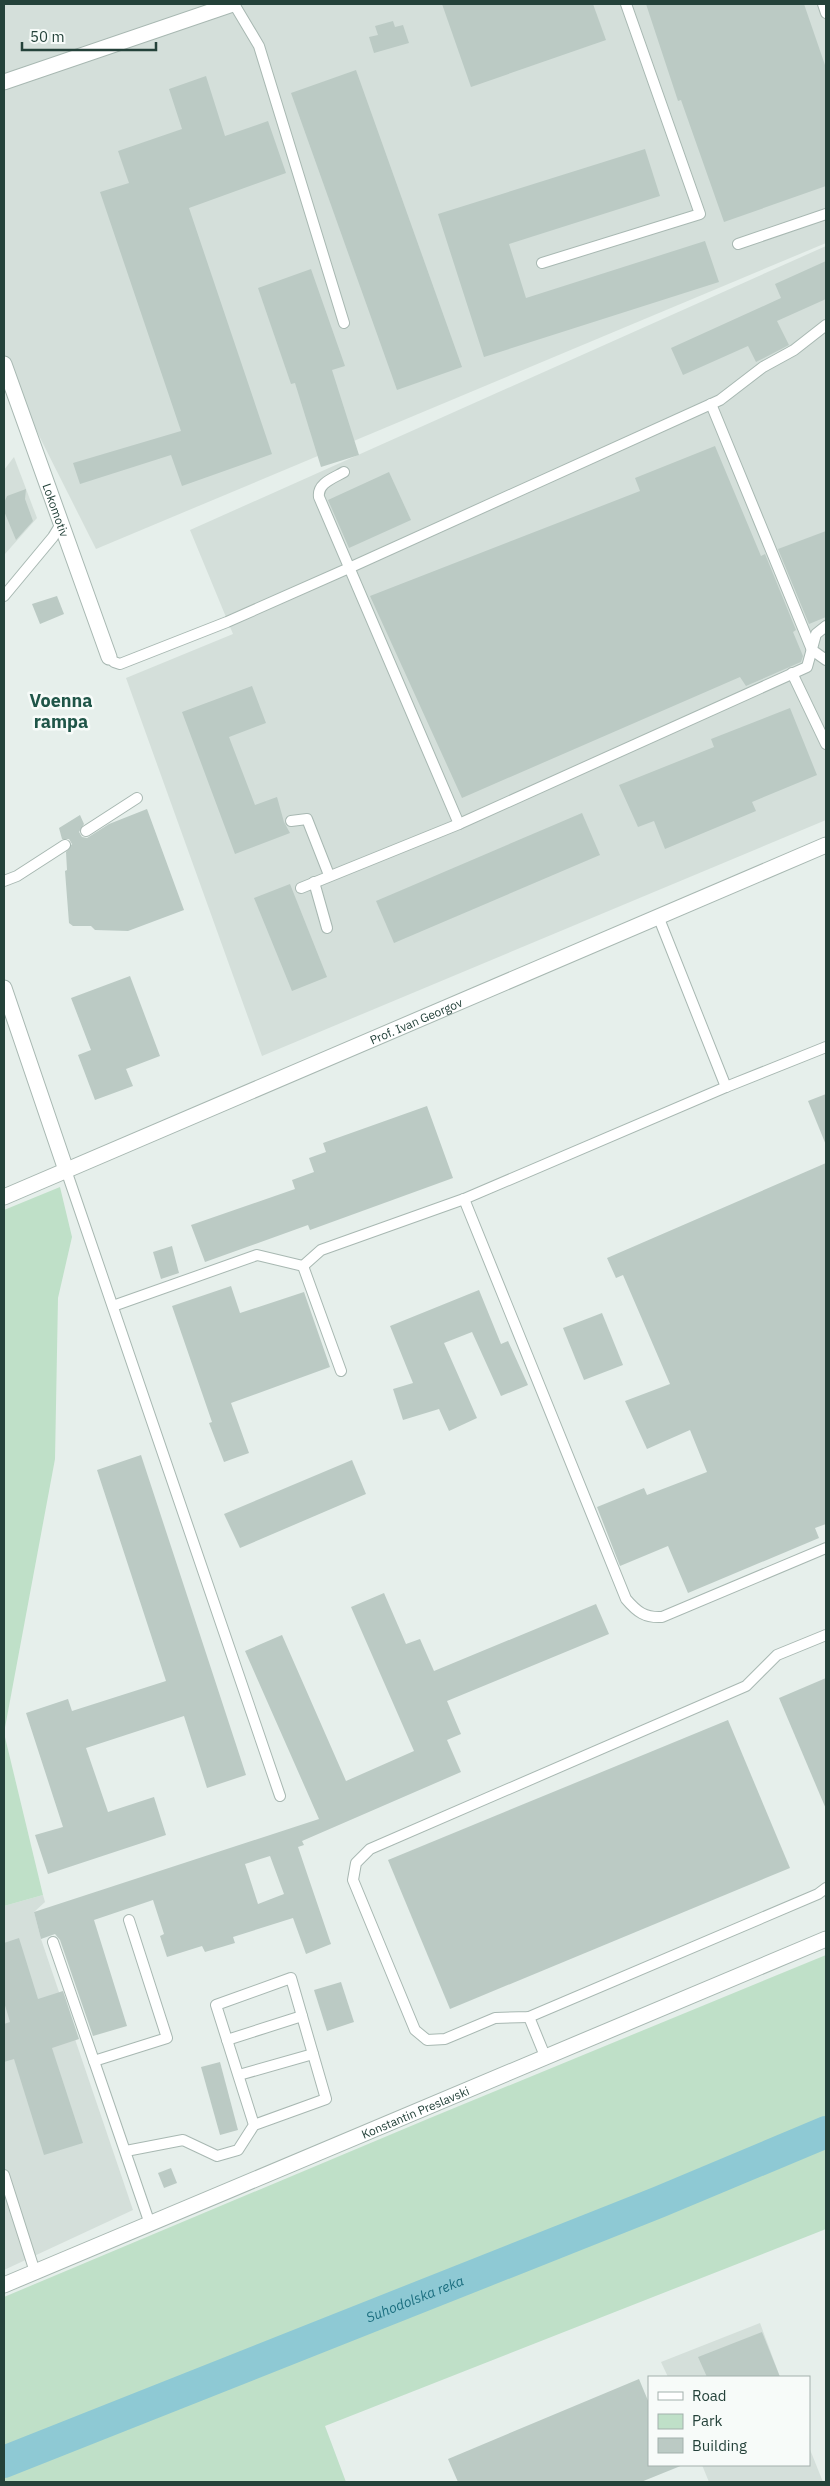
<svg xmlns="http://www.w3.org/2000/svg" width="830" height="2486" viewBox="0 0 830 2486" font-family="'IBM Plex Sans',sans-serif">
  <rect width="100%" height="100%" fill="#e6efeb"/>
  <g fill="#d4dfda">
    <path d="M4,4H826V243L96,549L4,366Z"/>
    <path d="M826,246V820L262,1056L126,678L233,634L190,530Z"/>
    <path d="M14,457L37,518L4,555V470Z"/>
    <path d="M43,1895L45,1902L34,1912L41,1939L133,2210L4,2270V1906Z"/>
    <path d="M760,2323L780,2377H668L661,2362Z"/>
    <path d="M809,2447L823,2482H709L702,2465H809Z"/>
  </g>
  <g fill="#bfe0c8">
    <path d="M60,1187L72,1237L58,1298L55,1459L4,1733L43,1895L4,1906V1210Z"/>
    <path d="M826,1955V2229L325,2426L346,2482H4V2297L430,2118Z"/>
  </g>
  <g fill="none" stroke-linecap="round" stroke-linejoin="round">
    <path stroke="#8ec9d4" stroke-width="32" id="s1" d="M4,2462L659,2202L826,2132"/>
  </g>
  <g fill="#bbcac4" fill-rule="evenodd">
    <path d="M442,4H593L606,40L471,87Z"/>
    <path d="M646,4H804L826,68V186L724,222L681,100L678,101Z"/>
    <path d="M393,21L395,27L403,25L409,43L374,53L369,37L378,35L375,26Z"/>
    <path d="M356,70L462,367L397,390L291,93Z"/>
    <path d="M206,76L225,136L268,121L286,173L189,208L272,454L182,486L171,455L80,484L73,463L181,431L100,192L129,183L118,151L182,129L169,89Z"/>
    <path d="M645,149L660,196L509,244L526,298L705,241L719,282L484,357L438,214Z"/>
    <path d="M826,261V299L777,321L789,345L756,362L748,346L683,375L671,348L781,298L775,284Z"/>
    <path d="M311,269L345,366L332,370L359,455L321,467L295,383L291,384L258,288Z"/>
    <path d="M715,446L761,556L765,554L796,630L793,632L803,656L801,662L746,686L740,677L462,798L370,596L640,491L635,478Z"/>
    <path d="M389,472L411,520L349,548L328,500Z"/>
    <path d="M26,489L25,499L33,521L16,540L4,511V503L7,496Z"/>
    <path d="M826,531V617L809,624L778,549Z"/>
    <path d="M57,596L64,614L40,624L32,604Z"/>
    <path d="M252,686L266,723L229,737L255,805L277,797L284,822L290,833L235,854L182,712Z"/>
    <path d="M790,708L817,775L752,802L756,811L665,849L654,821L638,827L619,785L714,747L711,739Z"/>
    <path d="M147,809L184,910L128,931L95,930L91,926H73L69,923L65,871L67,870L66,852L72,844L69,839H62L59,828L80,815L84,824L79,832L82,837L87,838L109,824Z"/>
    <path d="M582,813L600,855L394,943L376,901Z"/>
    <path d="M290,884L327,977L292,991L254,898Z"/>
    <path d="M130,976L160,1056L126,1069L133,1086L95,1100L78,1055L91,1050L71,998Z"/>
    <path d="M826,1094V1145L808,1101Z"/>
    <path d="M427,1106L453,1178L310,1230L308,1225L205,1262L191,1225L295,1189L292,1180L314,1172L309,1158L326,1152L323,1143Z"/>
    <path d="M826,1163V1524L815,1528L819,1538L688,1593L668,1546L620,1566L597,1507L644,1488L647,1495L707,1472L690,1430L647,1449L625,1401L670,1384L623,1275L616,1278L607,1258Z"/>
    <path d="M172,1246L179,1273L161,1279L153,1252Z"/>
    <path d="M231,1286L240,1313L304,1292L330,1367L231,1403L249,1453L224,1462L209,1423L212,1422L172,1306Z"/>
    <path d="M479,1290L501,1344L508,1341L528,1385L501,1396L472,1332L444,1343L477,1418L449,1431L439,1409L403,1420L393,1389L413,1383L390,1326Z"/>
    <path d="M602,1313L623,1365L584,1380L563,1328Z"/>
    <path d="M141,1455L246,1775L207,1788L184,1716L86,1748L108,1812L154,1797L166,1835L48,1874L35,1835L63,1827L26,1713L68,1699L72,1711L166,1681L97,1470Z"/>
    <path d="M352,1460L366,1494L240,1548L224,1514Z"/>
    <path d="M384,1593L406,1644L420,1639L434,1671L596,1604L609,1634L447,1701L461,1734L447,1740L461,1772L302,1841L304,1845L298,1847L331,1944L306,1954L293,1918L233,1937L235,1943L205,1952L202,1946L167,1957L160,1936L164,1934L153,1900L94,1920L127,2026L93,2036L60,1940L55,1934L41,1939L34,1912L319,1819L245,1651L282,1635L346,1781L414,1751L351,1607ZM270,1856L284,1894L258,1904L245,1864Z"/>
    <path d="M826,1678V1809L779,1698Z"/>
    <path d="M728,1720L790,1868L450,2009L388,1860Z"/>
    <path d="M19,1938L38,1999L63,1991L79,2039L52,2048L83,2143L44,2155L14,2059L4,2062V2024L10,2022L4,2002V1943Z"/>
    <path d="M341,1982L354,2022L327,2031L314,1990Z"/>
    <path d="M220,2062L238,2130L220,2135L201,2067Z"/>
    <path d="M171,2168L177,2183L164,2188L158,2173Z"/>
    <path d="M762,2332L780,2377H707L698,2357Z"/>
    <path d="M639,2379L649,2403V2465H683L641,2482H458L448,2459Z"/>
  </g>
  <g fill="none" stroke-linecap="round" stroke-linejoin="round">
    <g stroke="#a8b8b2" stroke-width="12">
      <g id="service">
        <path d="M234,4L259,46L344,323"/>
        <path d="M823,4L826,13"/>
        <path d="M738,244L826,214"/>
        <path d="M542,263L700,214L626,4"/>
        <path d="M711,404L812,650L826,660"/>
        <path d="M344,472C334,478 317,483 319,497L459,824"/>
        <path d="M4,596L53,537L61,524"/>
        <path d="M109,657L114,662L120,664L227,622L349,568L720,400L763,367L794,350L826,325"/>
        <path d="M792,673L826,744"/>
        <path d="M291,821L307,819L329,875"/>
        <path d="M86,831L137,798"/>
        <path d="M4,881L17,876L65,845"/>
        <path d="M314,882L327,928"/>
        <path d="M301,888L459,824L807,667L816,634L826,626"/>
        <path d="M658,916L726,1087"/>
        <path d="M66,1170L280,1796"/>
        <path d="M464,1199L626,1599C637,1612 645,1618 662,1617L826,1548"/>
        <path d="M113,1306L257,1255L303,1266"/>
        <path d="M341,1371L303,1266L321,1250L464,1199L726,1087L826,1047"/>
        <path d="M826,1635L777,1655L746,1686L370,1849L356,1863L353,1880L415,2030L427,2040L445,2039L495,2018L529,2017L818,1894L826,1888"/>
        <path d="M129,1920L167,2038L94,2061L150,2224"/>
        <path d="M53,1942L94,2061"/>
        <path d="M529,2017L545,2056"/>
        <path d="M227,2040L302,2016"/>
        <path d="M239,2075L313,2054"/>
        <path d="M126,2151L183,2140L217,2156L238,2150L254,2125L326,2099L291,1978L216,2005L254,2125"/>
        <path d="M4,2175L35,2272"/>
      </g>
    </g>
    <g stroke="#a8b8b2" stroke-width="17">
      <g id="minor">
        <path id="s2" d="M4,364L109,657"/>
        <path d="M4,988L66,1170"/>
        <path id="s3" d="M4,1197L826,845"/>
        <path id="s4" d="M4,2285L826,1939"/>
      </g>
    </g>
    <g stroke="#a8b8b2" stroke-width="17">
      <path id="tertiary" d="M4,82L233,4"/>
    </g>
    <use href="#service" stroke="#fff" stroke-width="10"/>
    <use href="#minor" stroke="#fff" stroke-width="15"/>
    <use href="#tertiary" stroke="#fff" stroke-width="15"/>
  </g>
  <g text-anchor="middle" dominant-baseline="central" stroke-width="5" stroke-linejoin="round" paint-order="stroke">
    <g font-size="12" fill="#24423a" stroke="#f7fbf9">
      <text stroke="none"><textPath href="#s2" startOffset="155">Lokomotiv</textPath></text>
      <text stroke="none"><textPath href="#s3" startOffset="448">Prof. Ivan Georgov</textPath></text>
      <text stroke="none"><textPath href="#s4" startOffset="446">Konstantin Preslavski</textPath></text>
    </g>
    <g font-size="14" font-style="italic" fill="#1c6f80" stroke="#f7fbf9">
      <text stroke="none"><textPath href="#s1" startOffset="442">Suhodolska reka</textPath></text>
    </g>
    <g font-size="18" font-weight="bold" fill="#1f5548" stroke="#f7fbf9">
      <text x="61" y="700">Voenna<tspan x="61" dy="21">rampa</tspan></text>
    </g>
  </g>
  <rect width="830" height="2486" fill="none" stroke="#24423a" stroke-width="10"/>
  <rect x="648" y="2376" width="162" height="90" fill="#f7fbf9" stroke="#a3b1ad"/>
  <rect x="658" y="2392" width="25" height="8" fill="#ffffff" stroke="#a3b1ad"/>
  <text x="692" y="2401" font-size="15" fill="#24423a">Road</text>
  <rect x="658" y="2414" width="25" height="15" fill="#bfe0c8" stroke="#a3b1ad"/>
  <text x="692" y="2426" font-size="15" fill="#24423a">Park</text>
  <rect x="658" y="2438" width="25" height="15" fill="#bbcac4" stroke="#a3b1ad"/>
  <text x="692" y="2451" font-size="15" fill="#24423a">Building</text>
  <path d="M22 42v8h134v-8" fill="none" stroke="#24423a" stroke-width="2.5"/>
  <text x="30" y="42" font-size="15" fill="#24423a" stroke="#f7fbf9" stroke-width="4" paint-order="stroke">50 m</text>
</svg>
